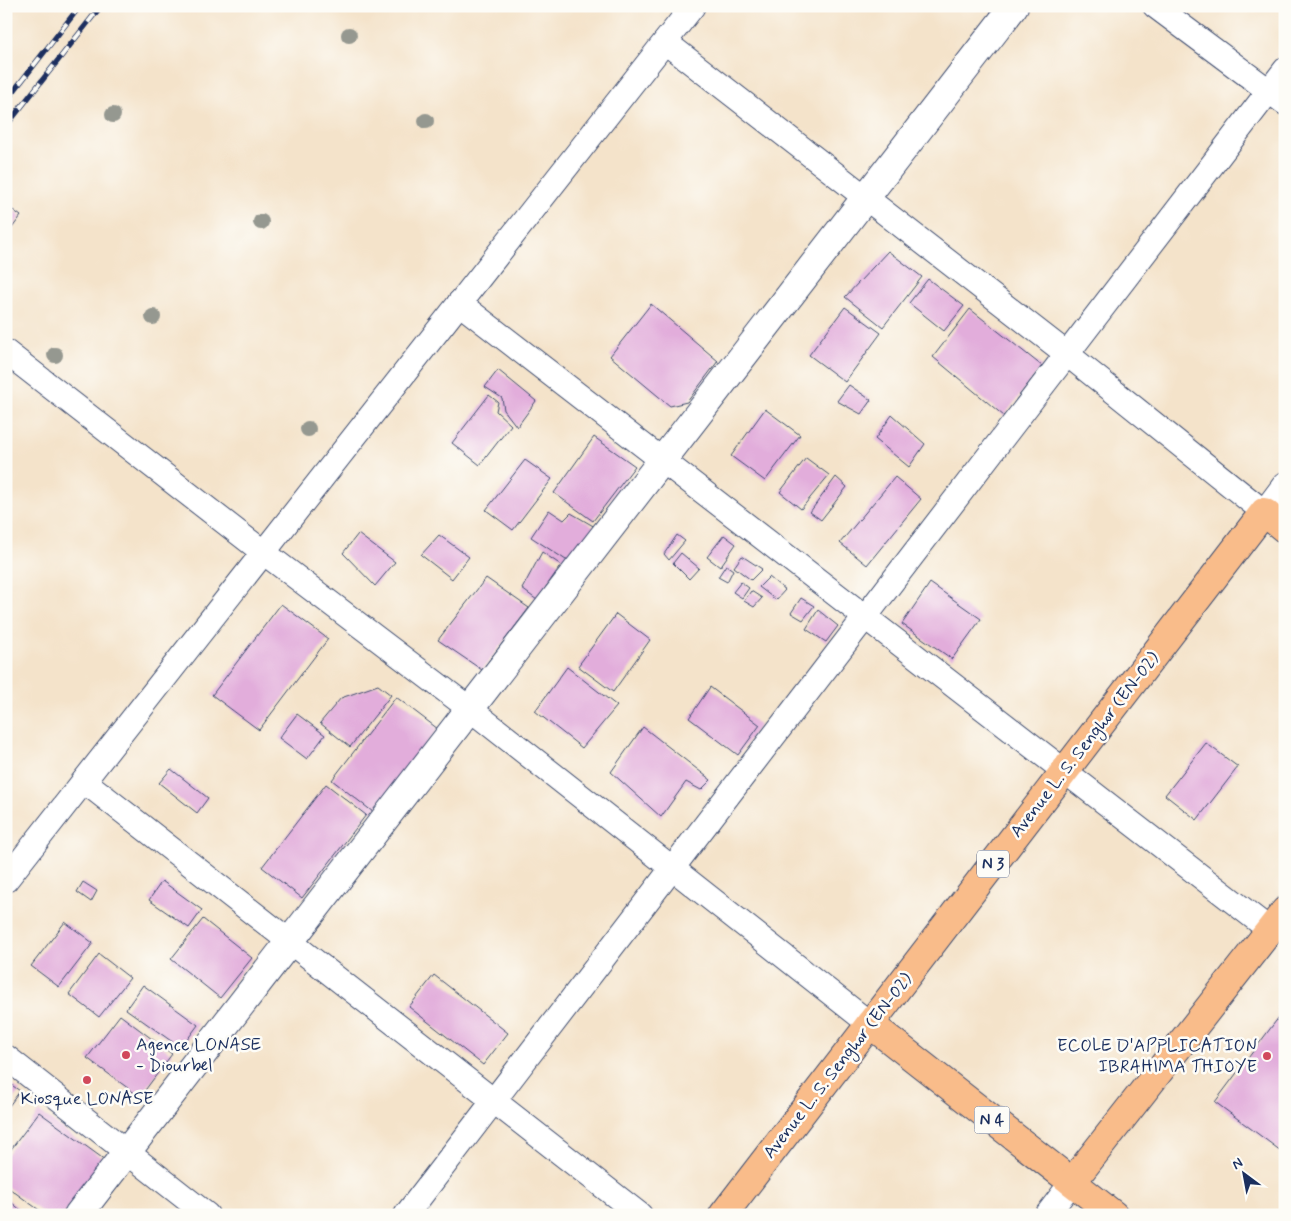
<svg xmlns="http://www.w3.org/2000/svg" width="1291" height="1221" viewBox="0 0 1291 1221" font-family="Mynerve,sans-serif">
  <rect width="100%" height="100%" fill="#fdfcf7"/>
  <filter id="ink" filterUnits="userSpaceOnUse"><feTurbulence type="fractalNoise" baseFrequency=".02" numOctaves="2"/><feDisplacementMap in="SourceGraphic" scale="10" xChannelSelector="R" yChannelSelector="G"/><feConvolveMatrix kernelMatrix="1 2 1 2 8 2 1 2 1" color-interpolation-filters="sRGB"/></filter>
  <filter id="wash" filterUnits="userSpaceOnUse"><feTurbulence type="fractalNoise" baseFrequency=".0096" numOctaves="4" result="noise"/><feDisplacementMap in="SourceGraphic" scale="20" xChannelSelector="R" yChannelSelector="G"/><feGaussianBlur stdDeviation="1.12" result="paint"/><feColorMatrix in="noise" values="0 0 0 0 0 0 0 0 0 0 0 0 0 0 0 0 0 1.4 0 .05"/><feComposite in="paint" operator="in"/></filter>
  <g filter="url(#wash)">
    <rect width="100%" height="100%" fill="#f4e3ca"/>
    <g id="blocks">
      <g fill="#e2addb">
        <path d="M6,205L21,216L6,236Z"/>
        <path d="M888,251L922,277L883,327L845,297Z"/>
        <path d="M928,279L964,306L944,331L909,303Z"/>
        <path d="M651,304L718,361L687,402L670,406L610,356Z"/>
        <path d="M845,307L881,333L845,382L809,355Z"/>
        <path d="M970,309L1042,366L1004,416L933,357Z"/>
        <path d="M498,370L536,401L517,427L504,410L502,398L485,387Z"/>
        <path d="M849,385L871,400L861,414L837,401Z"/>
        <path d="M489,395L498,402L496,411L511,425L480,465L452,443Z"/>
        <path d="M765,409L800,435L765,481L731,456Z"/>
        <path d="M892,415L925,444L909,467L875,439Z"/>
        <path d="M594,437L635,466L593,521L554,493Z"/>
        <path d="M806,458L829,475L801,509L780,492Z"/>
        <path d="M525,460L552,479L513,530L486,510Z"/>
        <path d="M836,477L847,487L821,520L810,512Z"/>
        <path d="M895,477L921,499L867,565L840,543Z"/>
        <path d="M549,510L564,520L571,513L595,527L569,562L531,537Z"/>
        <path d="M358,534L395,562L375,586L343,553Z"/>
        <path d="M439,535L469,557L452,579L421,555Z"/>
        <path d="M677,535L685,541L669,560L664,554Z"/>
        <path d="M724,535L736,544L720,567L707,557Z"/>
        <path d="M542,552L561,565L537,600L522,589Z"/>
        <path d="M681,553L699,568L689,579L673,563Z"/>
        <path d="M742,556L762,569L751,580L734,567Z"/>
        <path d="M726,565L733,570L727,582L718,577Z"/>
        <path d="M769,577L785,590L776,600L759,587Z"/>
        <path d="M486,578L529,608L482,670L438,640Z"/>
        <path d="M741,582L749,588L742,598L733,592Z"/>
        <path d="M930,583L981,619L952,659L902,624Z"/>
        <path d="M751,591L762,598L754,607L744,601Z"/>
        <path d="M801,598L814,606L803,620L791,613Z"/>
        <path d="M281,604L328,639L259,730L212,695Z"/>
        <path d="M818,610L838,626L826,642L806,629Z"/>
        <path d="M616,614L650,640L613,692L578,666Z"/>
        <path d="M567,667L617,706L582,748L535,711Z"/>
        <path d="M378,685L391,695L350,747L320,723L341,698Z"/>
        <path d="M710,687L760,725L738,755L689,718Z"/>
        <path d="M396,697L438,729L373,812L332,780Z"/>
        <path d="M297,714L325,735L307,759L279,738Z"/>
        <path d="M643,727L711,780L701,790L686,782L661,817L611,772Z"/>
        <path d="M1206,743L1238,767L1197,820L1165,795Z"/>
        <path d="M171,769L208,798L197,813L159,783Z"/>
        <path d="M326,784L366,815L302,898L262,867Z"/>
        <path d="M162,881L202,910L189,928L149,900Z"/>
        <path d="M83,882L97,891L91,902L77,892Z"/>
        <path d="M203,919L252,958L220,998L171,959Z"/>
        <path d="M65,922L93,943L59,987L31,966Z"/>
        <path d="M99,954L130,978L99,1017L69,994Z"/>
        <path d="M434,975L508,1033L483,1065L409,1007Z"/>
        <path d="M143,985L198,1025L181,1048L126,1009Z"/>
        <path d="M1285,1009V1154L1215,1102Z"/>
        <path d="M120,1015L172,1054L140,1097L87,1058Z"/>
        <path d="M6,1081L20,1091L6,1110Z"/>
        <path d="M39,1112L105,1160L64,1215H46L6,1186V1156Z"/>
        <path d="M6,1198L27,1215H6Z"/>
      </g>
    </g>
  </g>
  <g filter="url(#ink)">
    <use href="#blocks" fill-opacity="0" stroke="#3c4a6e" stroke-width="1"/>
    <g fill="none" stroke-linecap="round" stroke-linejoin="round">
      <g stroke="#3c4a6e" stroke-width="26">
        <g id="minor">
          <path d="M1155,6L1285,103"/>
          <path d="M665,42L1067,354L1264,512L1285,484"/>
          <path d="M459,303L1270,930"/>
          <path d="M6,352L263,552L470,709L870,1024"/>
          <path d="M84,781L640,1215"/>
          <path d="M6,880L693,6"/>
          <path d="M6,1057L207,1215"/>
          <path d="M406,1215L1285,70"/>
          <path d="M1047,1215L1072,1182"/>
        </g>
      </g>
      <g stroke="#3c4a6e" stroke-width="30">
        <path id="tertiary" d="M78,1215L1014,6"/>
      </g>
      <g stroke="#3c4a6e" stroke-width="30">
        <g id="primary">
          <path d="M870,1024L1114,1215"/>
          <path d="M1072,1182L1285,911"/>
          <path d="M723,1215L1264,512L1285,529"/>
        </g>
      </g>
      <use href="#minor" stroke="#fff" stroke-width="24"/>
      <use href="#tertiary" stroke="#fff" stroke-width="28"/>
      <use href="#primary" stroke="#f9bc8a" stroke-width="28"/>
      <g stroke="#1b2f5e" stroke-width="5.5">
        <g id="rail">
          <path d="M6,101L80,6"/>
          <path d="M6,126L101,6"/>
        </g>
      </g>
      <use href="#rail" stroke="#fdfcf7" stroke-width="4" stroke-dasharray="11" stroke-linecap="butt"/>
    </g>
    <g fill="#959890">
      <circle cx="349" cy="35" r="8"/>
      <circle cx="113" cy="115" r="8"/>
      <circle cx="426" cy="121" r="8"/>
      <circle cx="261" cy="222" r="8"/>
      <circle cx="153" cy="317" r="8"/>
      <circle cx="55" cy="355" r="8"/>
      <circle cx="308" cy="429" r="8"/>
    </g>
  </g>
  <g fill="#d1495b" stroke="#fdfcf7" stroke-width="2">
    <circle cx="126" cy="1055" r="5"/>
    <circle cx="1267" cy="1056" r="5"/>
    <circle cx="87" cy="1080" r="5"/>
  </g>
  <g text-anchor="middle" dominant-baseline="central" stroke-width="5" stroke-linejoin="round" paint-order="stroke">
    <g fill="#fdfcf7" stroke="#5f6c8c" stroke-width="1">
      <rect x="977" y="850.5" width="32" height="27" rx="4"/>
      <rect x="974.5" y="1106.5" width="35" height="27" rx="4"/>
    </g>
    <g font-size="16" font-weight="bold" fill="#1b2f5e">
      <text x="993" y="864">N 3</text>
      <text x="992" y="1120">N 4</text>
    </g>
    <g font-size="18" fill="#1b2f5e" stroke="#fdfcf7">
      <text transform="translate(1085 745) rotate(-52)">Avenue L. S. Senghor (EN-02)</text>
      <text transform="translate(838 1066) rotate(-52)">Avenue L. S. Senghor (EN-02)</text>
    </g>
    <g font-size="18" fill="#1b2f5e" stroke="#fdfcf7" text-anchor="start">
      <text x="136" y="1045">Agence LONASE<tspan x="136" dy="21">- Diourbel</tspan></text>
      <text x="1257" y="1046" text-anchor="end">ECOLE D'APPLICATION<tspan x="1257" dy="21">IBRAHIMA THIOYE</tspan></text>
      <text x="87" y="1099" text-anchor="middle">Kiosque LONASE</text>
    </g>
  </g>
  <rect width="1291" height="1221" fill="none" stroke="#fdfcf7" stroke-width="25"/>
  <g transform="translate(1244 1174) rotate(328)" stroke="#fdfcf7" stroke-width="4" paint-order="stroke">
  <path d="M0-4L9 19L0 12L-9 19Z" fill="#1b2f5e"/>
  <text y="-8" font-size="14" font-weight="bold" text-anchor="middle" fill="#1b2f5e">N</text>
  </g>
</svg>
